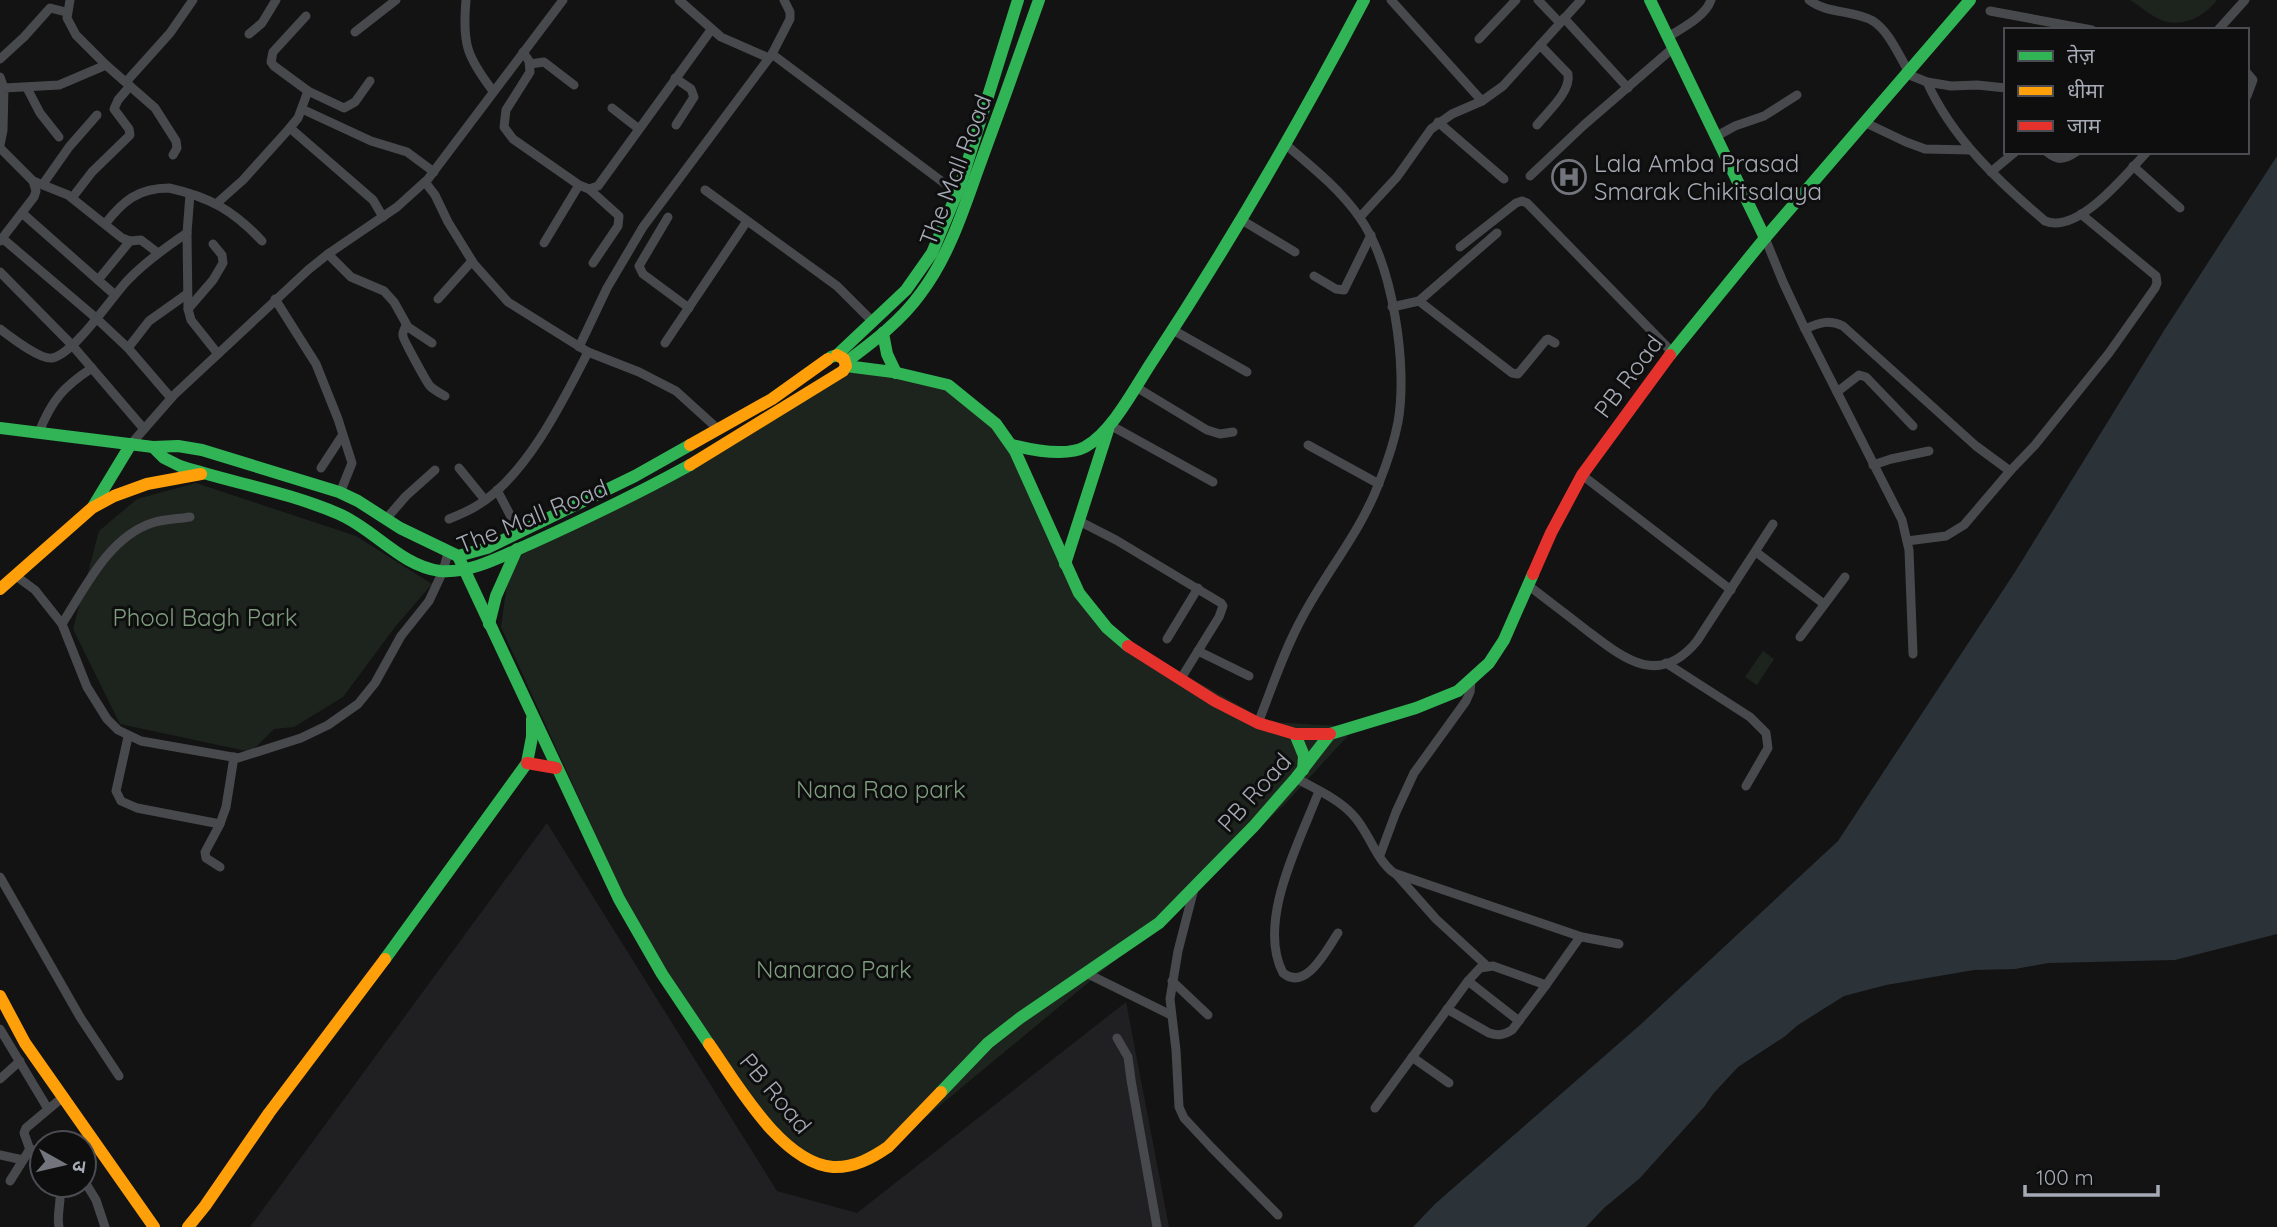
<svg xmlns="http://www.w3.org/2000/svg" width="2277" height="1227" viewBox="0 0 2277 1227" font-family="Quicksand,'Noto Sans Devanagari',sans-serif">
  <rect width="100%" height="100%" fill="#131314"/>
  <path fill="#202022" d="M547,823L777,1191L857,1213L1126,1002L1169,1227H250Z"/>
  <g fill="#1d241e">
    <path d="M2130,0H2217C2205,16 2184,27 2164,21C2152,17 2140,6 2130,0Z"/>
    <path d="M845,370L897,374L958,393L999,429L1064,564L1122,639L1268,722L1356,727L1284,805L1130,948L874,1160L815,1167L742,1097L654,963L501,627L507,584L522,554Z"/>
    <path d="M196,483L356,536L432,584L395,627L343,697L294,727L274,729L251,752L120,724L73,629L99,531L137,499Z"/>
    <path d="M1763,651L1774,659L1757,685L1745,677Z"/>
  </g>
  <path fill="#2b3338" d="M2277,156V934L2175,960L2048,963L2015,969L1974,970L1886,985L1844,996L1798,1025L1784,1037L1738,1067L1713,1094L1704,1107L1639,1179L1604,1208L1586,1227H1413L1435,1204L1640,1025L1838,841L2015,572L2165,329Z"/>
  <g fill="none" stroke-linecap="round" stroke-linejoin="round">
    <g stroke="#48494c" stroke-width="9">
      <path d="M70,0L67,18L76,35L106,65L155,108L176,141L177,148L173,155"/>
      <path d="M466,0C462,44 467,57 493,91"/>
      <path d="M679,0L721,37L769,58"/>
      <path d="M1391,0L1482,101L1503,86L1581,0"/>
      <path d="M1538,0L1560,23"/>
      <path d="M1809,0C1827,14 1854,10 1873,21C1889,31 1899,56 1909,72"/>
      <path d="M1990,11L2092,30"/>
      <path d="M306,16L273,52L271,62L274,66L308,91L344,108L355,102L370,81"/>
      <path d="M1564,18L1628,88"/>
      <path d="M2218,30L2245,0"/>
      <path d="M355,32L396,0"/>
      <path d="M249,34L262,23L276,0"/>
      <path d="M1668,37C1682,28 1705,17 1711,0"/>
      <path d="M1479,39L1516,0"/>
      <path d="M523,52L529,61L530,72L506,110L504,127L513,139L579,185L589,189L598,186L711,30"/>
      <path d="M772,54L960,195"/>
      <path d="M0,59L24,37L50,8L66,12"/>
      <path d="M530,64L544,62L574,85"/>
      <path d="M2247,73L2253,80L2247,96"/>
      <path d="M1907,74L1927,82L1951,86L1977,85L2006,88"/>
      <path d="M0,77L4,88"/>
      <path d="M675,78L691,89L694,97L676,125"/>
      <path d="M126,82L170,33L193,0"/>
      <path d="M1927,82C1952,138 1999,182 2045,221C2078,235 2126,174 2147,152"/>
      <path d="M27,88L40,113L59,137"/>
      <path d="M612,108L639,129"/>
      <path d="M302,109L371,141L407,152L434,172"/>
      <path d="M1438,122L1504,179"/>
      <path d="M1866,123L1906,142L1925,149L1971,150"/>
      <path d="M1537,125C1548,111 1571,92 1568,74L1540,45"/>
      <path d="M290,128L373,200L383,217"/>
      <path d="M1715,137L1735,126L1764,116L1797,95"/>
      <path d="M0,145L3,130L4,88L59,85L106,65"/>
      <path d="M0,148L33,181L68,195L122,238L130,241L141,240L158,253"/>
      <path d="M2047,152C2058,161 2064,160 2076,152"/>
      <path d="M2133,166L2180,208"/>
      <path d="M1991,172L2015,152"/>
      <path d="M1530,176L1584,125L1673,48"/>
      <path d="M425,182L435,195L448,222L474,264L508,302L588,352L639,372L676,391L718,429"/>
      <path d="M43,184L69,147L97,115"/>
      <path d="M589,189L619,216L618,226L593,263"/>
      <path d="M705,190L837,286L873,322"/>
      <path d="M72,198L92,172L130,135L129,129L114,109L118,100L130,86"/>
      <path d="M216,204L243,180L288,130L298,118L308,91"/>
      <path d="M22,213L115,295"/>
      <path d="M668,217L639,266L643,274L689,308"/>
      <path d="M1360,217L1397,177L1431,129L1452,114L1482,101"/>
      <path d="M1240,219L1295,252"/>
      <path d="M105,224C123,201 138,188 169,188C210,197 234,211 262,241"/>
      <path d="M187,233L190,194"/>
      <path d="M2,238L96,318L128,348L171,398"/>
      <path d="M1765,238L1783,282L1805,329L1902,520L1909,550L1913,654"/>
      <path d="M0,241L34,197L36,191L33,181"/>
      <path d="M544,243L579,185"/>
      <path d="M1460,247L1516,203L1522,201L1527,203L1672,352"/>
      <path d="M328,254L351,277L384,291L394,302L408,327L432,343"/>
      <path d="M0,272L72,345L144,429"/>
      <path d="M1314,276L1336,289L1344,290L1371,235"/>
      <path d="M98,280L130,241"/>
      <path d="M275,299L316,364L338,419L352,463L340,493"/>
      <path d="M438,299L472,261"/>
      <path d="M1419,301L1497,233"/>
      <path d="M1392,307L1419,301L1512,373L1518,374L1546,340L1548,339L1555,343"/>
      <path d="M188,309L213,280L223,263L222,255L213,244"/>
      <path d="M406,325C405,328 402,333 403,336C403,339 427,383 430,386C434,390 440,393 445,396"/>
      <path d="M0,329C11,337 40,360 52,358C74,354 111,298 127,281C145,262 166,247 187,233L188,309L191,320L218,354"/>
      <path d="M1805,329C1819,323 1828,319 1843,326L1976,446L2010,471"/>
      <path d="M1173,330L1247,372"/>
      <path d="M665,343L747,221"/>
      <path d="M579,347L607,288L643,227L772,54L790,19V12L784,0"/>
      <path d="M128,348L149,321L187,294"/>
      <path d="M1136,387L1207,430L1220,434L1233,432"/>
      <path d="M1837,392L1859,375L1866,377L1913,426"/>
      <path d="M1110,425L1213,482"/>
      <path d="M39,432C52,400 63,387 92,368"/>
      <path d="M131,444L174,395L308,270L328,254L397,207L428,179L563,0"/>
      <path d="M1308,445L1379,484"/>
      <path d="M1873,465L1891,459L1929,451"/>
      <path d="M321,468L342,436"/>
      <path d="M459,468L485,500"/>
      <path d="M1582,475L1731,590"/>
      <path d="M497,490L519,532"/>
      <path d="M386,519L406,496L435,470"/>
      <path d="M449,519C459,515 469,511 478,505C526,476 563,401 588,352"/>
      <path d="M1079,521L1116,540L1221,603L1223,606L1219,617L1180,680"/>
      <path d="M1907,541L1946,536L1964,525L2010,471L2035,445L2109,353L2155,288L2157,283L2156,276L2081,214"/>
      <path d="M1756,552L1824,604"/>
      <path d="M16,576L35,590L62,624L87,687L107,719L118,730L141,741L238,758L301,738L328,725L358,704L375,683L401,636L429,601L443,571L448,553"/>
      <path d="M1528,585C1547,600 1566,614 1585,629C1622,657 1658,689 1697,641L1773,524"/>
      <path d="M62,624C85,588 109,537 152,523C164,519 178,519 190,517"/>
      <path d="M1800,637L1845,577"/>
      <path d="M1167,639L1198,588"/>
      <path d="M1198,651L1249,676"/>
      <path d="M1666,663L1750,717L1766,733L1768,748L1746,786"/>
      <path d="M1258,723C1272,688 1284,650 1303,616C1327,571 1361,531 1379,483C1387,463 1394,443 1398,422C1408,366 1393,265 1360,218C1340,189 1311,166 1285,144"/>
      <path d="M128,737L116,791L121,801L137,808L220,824"/>
      <path d="M1296,778C1315,789 1337,798 1352,814C1369,831 1375,859 1394,873L1582,937L1619,944"/>
      <path d="M1319,791C1300,841 1256,922 1283,973C1306,992 1327,949 1338,933"/>
      <path d="M1380,855L1396,812L1414,773L1466,701L1470,692L1471,681"/>
      <path d="M220,867L206,858L205,852L220,824L226,807L234,757"/>
      <path d="M1396,874L1436,919L1487,966"/>
      <path d="M0,877L80,1017L119,1076"/>
      <path d="M1195,885L1178,951L1170,999L1176,1050L1179,1107L1184,1118L1212,1148L1278,1215"/>
      <path d="M1086,973L1171,1015"/>
      <path d="M1172,981L1208,1015"/>
      <path d="M1468,981L1519,1021"/>
      <path d="M1447,1009L1489,1033C1498,1036 1504,1035 1512,1030L1546,985L1580,937"/>
      <path d="M0,1029L48,1109"/>
      <path d="M1117,1038L1128,1057L1131,1080L1157,1227"/>
      <path d="M1412,1057L1449,1083"/>
      <path d="M0,1079L20,1061"/>
      <path d="M1375,1108L1468,981L1480,968L1493,966L1546,985"/>
      <path d="M0,1155L23,1160"/>
      <path d="M42,1161L29,1147L24,1133L26,1128L63,1097"/>
      <path d="M10,1181L30,1149"/>
      <path d="M85,1182L96,1200L105,1227"/>
      <path d="M59,1185C63,1200 56,1212 59,1227"/>
    </g>
    <g stroke="#30b455" stroke-width="12">
      <path d="M1650,0L1765,238"/>
      <path d="M883,333L887,354L896,373"/>
      <path d="M1670,355L1765,238L1970,0"/>
      <path d="M831,357L837,355L906,290L932,253L960,186L1018,0"/>
      <path d="M846,362C873,342 901,321 921,293C948,257 962,214 977,172C998,115 1019,57 1039,0"/>
      <path d="M846,366L893,372L948,385L996,424L1015,451L1079,593L1107,628L1128,646"/>
      <path d="M0,428L153,447L178,446L202,450L339,492L358,501L400,528L458,556L487,548L635,476L690,445"/>
      <path d="M1012,445C1032,450 1066,457 1085,447C1112,432 1134,389 1151,363C1228,246 1299,124 1364,0"/>
      <path d="M153,447L164,458L180,466C233,483 288,492 339,514C374,529 401,566 440,571C471,574 504,555 532,543C585,519 639,493 690,465"/>
      <path d="M94,505L131,444"/>
      <path d="M458,556L619,899L662,974L709,1044"/>
      <path d="M1065,564L1108,430"/>
      <path d="M489,624L496,596L517,549"/>
      <path d="M1295,734L1304,756L1303,770"/>
      <path d="M385,959L527,763L532,737V719"/>
      <path d="M941,1092L988,1043L1020,1018L1159,923L1254,826L1296,778L1330,734L1416,708L1458,691L1489,663L1504,640L1533,574"/>
    </g>
    <g stroke="#ff9f0a" stroke-width="12">
      <path d="M690,445L772,399L828,359"/>
      <path d="M690,465L843,371L846,366L844,359L837,355"/>
      <path d="M0,589L92,508L114,496L147,484L201,474"/>
      <path d="M0,996L25,1043L154,1227"/>
      <path d="M709,1044C736,1082 781,1163 833,1167C854,1168 872,1158 888,1147L941,1092"/>
      <path d="M188,1227L205,1206L269,1113L385,959"/>
    </g>
    <g stroke="#e5322d" stroke-width="12">
      <path d="M1533,574L1551,533L1582,475L1670,355"/>
      <path d="M1128,646L1215,701L1258,723L1295,734H1330"/>
      <path d="M527,763L556,768"/>
    </g>
  </g>
  <defs>
    <g id="hospital-ring" transform="scale(1.75)"><circle r="9.5" fill="#0e0e0f" stroke="#72757c" stroke-width="1.5"/><path d="M-5-5h3v3.5h4V-5h3V5h-3V1.5h-4V5h-3Z" fill="#72757c"/></g>
  </defs>
  <g fill-rule="evenodd">
    <use href="#hospital-ring" x="1569" y="177"/>
  </g>
  <g text-anchor="middle" dominant-baseline="central" stroke-width="6" stroke-linejoin="round" paint-order="stroke">
    <g font-size="24" fill="#a5aab4" stroke="#0e0e0f" text-anchor="start">
      <text x="1594" y="163">Lala Amba Prasad<tspan x="1594" dy="28">Smarak Chikitsalaya</tspan></text>
    </g>
    <g font-size="24" fill="#a5aab4" stroke="#0e0e0f">
      <text transform="translate(955 170) rotate(-69)">The Mall Road</text>
      <text transform="translate(1628 376) rotate(-53)">PB Road</text>
      <text transform="translate(532 516) rotate(-22)">The Mall Road</text>
      <text transform="translate(1254 792) rotate(-48)">PB Road</text>
      <text transform="translate(776 1093) rotate(50)">PB Road</text>
    </g>
    <g font-size="24" fill="#7e9d7e" stroke="#0e0e0f">
      <text x="205" y="617">Phool Bagh Park</text>
      <text x="881" y="789">Nana Rao park</text>
      <text x="834" y="969">Nanarao Park</text>
    </g>
  </g>
  <rect x="2004" y="28" width="245" height="126" fill="#0e0e0f" stroke="#4a4c51" stroke-width="2"/>
  <rect x="2018" y="51" width="35" height="10" fill="#30b455" stroke="#4a4c51" stroke-width="2"/>
  <text x="2067" y="63" font-size="21" fill="#a5aab4">तेज़</text>
  <rect x="2018" y="86" width="35" height="10" fill="#ff9f0a" stroke="#4a4c51" stroke-width="2"/>
  <text x="2067" y="98" font-size="21" fill="#a5aab4">धीमा</text>
  <rect x="2018" y="121" width="35" height="10" fill="#e5322d" stroke="#4a4c51" stroke-width="2"/>
  <text x="2067" y="133" font-size="21" fill="#a5aab4">जाम</text>
  <g transform="translate(63 1164) rotate(98)"><circle r="33" fill="#0e0e0f" stroke="#4a4c51" stroke-width="2"/>
  <path d="M0-5L12 26L0 18L-12 26Z" fill="#72757c"/>
  <text y="-10" font-size="19" font-weight="bold" text-anchor="middle" fill="#a5aab4">उ</text>
  </g>
  <path d="M2025 1185v10h133v-10" fill="none" stroke="#a5aab4" stroke-width="3.5"/>
  <text x="2036" y="1185" font-size="21" fill="#a5aab4" stroke="#0e0e0f" stroke-width="5" paint-order="stroke">100 m</text>
</svg>
